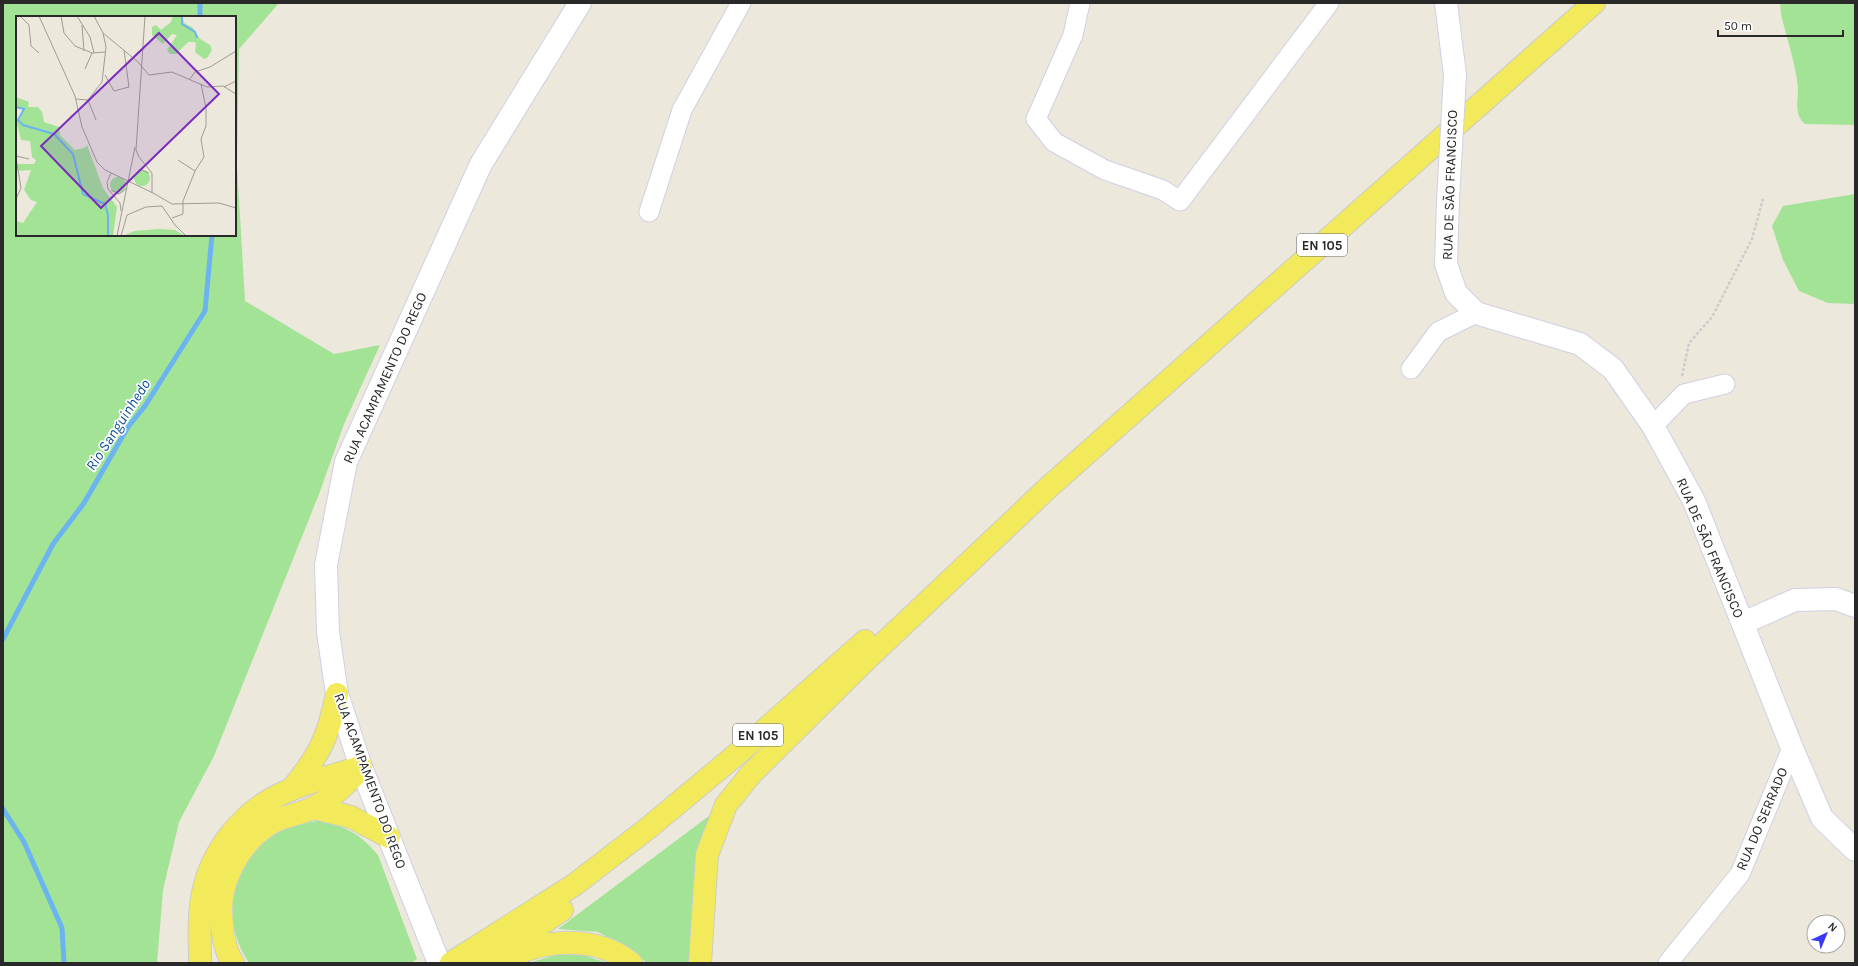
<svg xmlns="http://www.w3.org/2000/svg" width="1858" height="966" viewBox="0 0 1858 966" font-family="Karla,sans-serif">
  <rect width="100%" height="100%" fill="#ece8db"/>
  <g fill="#a2e396" fill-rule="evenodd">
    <path d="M3,3H279L239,49L237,165L245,301L334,354L380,345L344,424L319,494L214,756L179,822L163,890L157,963H3ZM17,17H235V235H17Z"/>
    <path d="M1780,3H1855V125L1805,124C1794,115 1798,101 1798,89C1797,68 1786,36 1781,14Z"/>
    <path d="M1855,194V304L1828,303L1799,291L1783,260L1772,226L1783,206Z"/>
    <path d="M709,816L692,963H646L637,953L598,932L558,929Z"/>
    <path d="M323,820C350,830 358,832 378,855L417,959L411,963H249C227,931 225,884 250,853C254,848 258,842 262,839C280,827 302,823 323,820Z"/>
    <path d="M555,955H583L607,963H529Z"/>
  </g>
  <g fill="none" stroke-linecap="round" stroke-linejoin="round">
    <g stroke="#6cb4f0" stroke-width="5">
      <path d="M200,3V17"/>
      <path d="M3,639L53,544L84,503L128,427L145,406L205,311L212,235"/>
      <path d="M3,809L24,842L62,928L64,963"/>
    </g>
    <g stroke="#d0d0e3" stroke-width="21">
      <g id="minor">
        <path d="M1080,3L1073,35L1036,119L1054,142L1105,170L1163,190L1180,201L1329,3"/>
        <path d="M649,212L682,110L741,3"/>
        <path d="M1411,369L1438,332L1476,313"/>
        <path d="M1653,426L1684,394L1725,384"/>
        <path d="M1668,963L1740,874L1792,748"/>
      </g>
    </g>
    <g stroke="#d0d0e3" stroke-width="24">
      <g id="tertiary">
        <path d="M1446,3L1455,75"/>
        <path d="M1448,200L1446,264L1456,293L1476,313L1580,344L1613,369L1653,426L1694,501L1792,748L1822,818L1855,850"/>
        <path d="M1743,623L1795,600L1836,599L1855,606"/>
      </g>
    </g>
    <g stroke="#d0d0e3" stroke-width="24">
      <path id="secondary" d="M439,963L361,767L337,694L328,632L326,565L346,462L481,164L580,3"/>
    </g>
    <g stroke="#ccc" stroke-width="24">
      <g id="primary">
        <path d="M292,789C320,754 328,738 337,694"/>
        <path d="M314,808L351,817L389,837"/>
        <path d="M505,960C543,938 596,935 631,963"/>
        <path d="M200,963C200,940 198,916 203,893C211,852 242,812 281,794C306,782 335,775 361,767"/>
        <path d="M233,963C223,947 222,929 221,910C221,875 244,837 275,821C288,815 304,813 315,807C333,797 348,783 361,768"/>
        <path d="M451,963L574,885L647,829L743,749L865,641"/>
        <path d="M484,963L562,910"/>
        <path d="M700,963L707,855L726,805L751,774L869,657L1050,486L1594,3"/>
      </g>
    </g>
    <path stroke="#ccc" stroke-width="2.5" stroke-dasharray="3 2" stroke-linecap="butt" d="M1682,376L1689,343L1712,317L1752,239L1763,199"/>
    <use href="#minor" stroke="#fff" stroke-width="19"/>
    <use href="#tertiary" stroke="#fff" stroke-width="22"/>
    <use href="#secondary" stroke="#fff" stroke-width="22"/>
    <use href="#primary" stroke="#f2ea5a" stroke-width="22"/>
    <g stroke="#d0d0e3" stroke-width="24" stroke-linecap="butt">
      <path id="tertiary-bridge" d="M1448,200L1455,75"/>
    </g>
    <use href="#tertiary-bridge" stroke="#fff" stroke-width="22"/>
  </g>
  <g text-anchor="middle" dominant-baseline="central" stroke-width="3.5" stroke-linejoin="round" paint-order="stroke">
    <g fill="#fff" stroke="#696969" stroke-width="1">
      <rect x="1297" y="234" width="50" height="22" rx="3"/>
      <rect x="733" y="724" width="50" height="22" rx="3"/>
    </g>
    <g font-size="13" font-weight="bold" fill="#292929">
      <text x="1322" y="245">EN 105</text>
      <text x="758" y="735">EN 105</text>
    </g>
    <g font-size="14" fill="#292929" stroke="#fff">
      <text transform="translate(1450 185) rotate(-88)">RUA DE SÃO FRANCISCO</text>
      <text transform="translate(385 378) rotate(-66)">RUA ACAMPAMENTO DO REGO</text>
      <text transform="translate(1710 548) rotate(67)">RUA DE SÃO FRANCISCO</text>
      <text transform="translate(370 781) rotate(70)">RUA ACAMPAMENTO DO REGO</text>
      <text transform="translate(1762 819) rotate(-67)">RUA DO SERRADO</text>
    </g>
    <g font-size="15" font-style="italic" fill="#0c4f9b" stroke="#fff">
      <text transform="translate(118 425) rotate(-57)">Rio Sanguinhedo</text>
    </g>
  </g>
  <g transform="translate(16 16)">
    <rect width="220" height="220" fill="#ece8db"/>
    <path d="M157,0H166L168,7L177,12L184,23L194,29L196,34L191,42L188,43L179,36L180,27L178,26H172L160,38H154L151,34L161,19L156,18L147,28L136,19V11L140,9L145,14L155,6ZM0,81L13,86L12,91H22L26,96L28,106L43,111L44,119L59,134L68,132L71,129L87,172L101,191L97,220H0V205L7,207L21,186L15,184L8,174L15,154L2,155V148H18L20,144L16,141L14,125L5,124L0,104L4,103L8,93L0,90ZM118 162a8 8 0 1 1 16 0a8 8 0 1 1-16 0ZM94 169a8 8 0 1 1 16 0a8 8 0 1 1-16 0ZM142,213L159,214L169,220H107L118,215Z" fill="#a2e396"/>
    <path fill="none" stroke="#6cb4f0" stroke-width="2" d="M166,0V8L179,16L181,22M0,91L8,93L2,104L7,109L38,118L57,138L67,178L89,188L92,199V220"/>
    <path fill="none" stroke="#9e9c94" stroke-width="1" d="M4,0L13,9L15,30L23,37M23,0L59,80L66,111L81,146L89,154L137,177M45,0L48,17L59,30L76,37L90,36M61,0L74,21L78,37M78,0L87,17L122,46L133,59L156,56L191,71L207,70L220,78M129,0L120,134L123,141L136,157V177M66,9L68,35M69,53L76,37M89,59L98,75L113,71L108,34M174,63L179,56L194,51L220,35M208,71L220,65M60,83L72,84L86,66L90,31L87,17M72,84L80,104M0,140L13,143M0,142L5,172L0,183M162,144L179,155M95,157L91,166L92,173L104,187L105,195M116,162L124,153L133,157M95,174L103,178L111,172M137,177L156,188L203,187L220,192M156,202L167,198V185L179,155L188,141L185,123L190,110V92L185,68M101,220L119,131M105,220L111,199L130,191L146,190L159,209L170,220"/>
    <path fill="#7b2cbf" fill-opacity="0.15" stroke="#7b2cbf" stroke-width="2" d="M143,17L203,78L85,192L25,130Z"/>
    <rect width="220" height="220" fill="none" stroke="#292929" stroke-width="2"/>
  </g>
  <rect width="1858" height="966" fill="none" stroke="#292929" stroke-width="8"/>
  <g transform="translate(1826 934) rotate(44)"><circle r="19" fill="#ffffff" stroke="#a9a9a9"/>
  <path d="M0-3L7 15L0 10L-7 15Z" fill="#3839fc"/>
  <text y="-6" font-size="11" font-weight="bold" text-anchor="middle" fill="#292929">N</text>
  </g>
  <path d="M1718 30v6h125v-6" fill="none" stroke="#292929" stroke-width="2"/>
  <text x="1724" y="30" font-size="12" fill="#292929" stroke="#ffffff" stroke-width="3" paint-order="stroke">50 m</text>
</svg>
